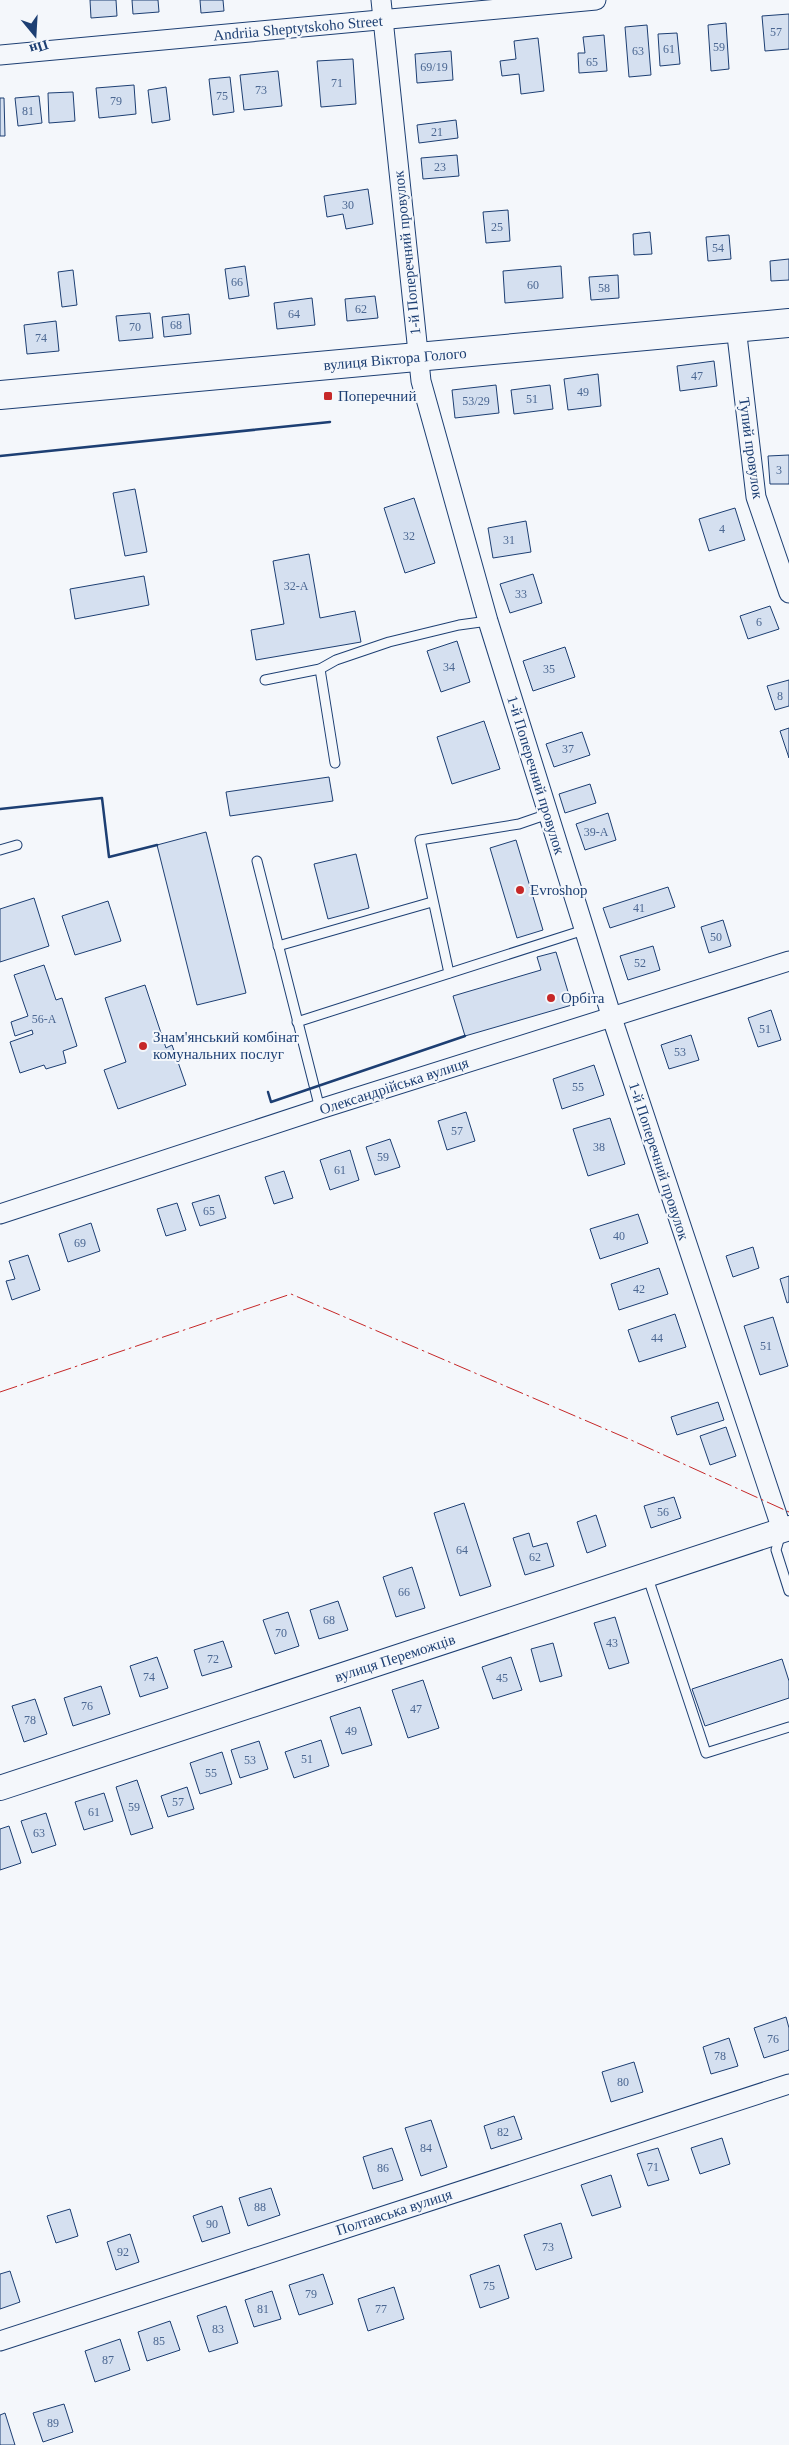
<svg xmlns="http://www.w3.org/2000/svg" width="789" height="2445" viewBox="0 0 789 2445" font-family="'Times New Roman',serif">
  <rect width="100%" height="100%" fill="#f4f7fb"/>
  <g fill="#d5e0f0" stroke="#1d3f73">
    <path d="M90,0H116L117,16L91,18Z"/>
    <path d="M132,0H158L159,12L133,14Z"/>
    <path d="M200,0H223L224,11L201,13Z"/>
    <path d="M789,14V49L765,51L762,16Z"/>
    <path d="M726,23L729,69L711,71L708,25Z"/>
    <path d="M647,25L651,75L629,77L625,27Z"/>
    <path d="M677,33L680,64L660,66L658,34Z"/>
    <path d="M604,35L607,71L579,73L578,53H585L583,37Z"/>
    <path d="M538,38L544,91L521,94L519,74L502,76L500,61L516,59L514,41Z"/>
    <path d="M451,51L453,80L417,83L415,54Z"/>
    <path d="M353,59L356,104L321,107L317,61Z"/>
    <path d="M278,71L282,106L244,110L240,75Z"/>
    <path d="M230,77L234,112L213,115L209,79Z"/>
    <path d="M134,85L136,114L99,118L96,88Z"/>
    <path d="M166,87L170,120L152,123L148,90Z"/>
    <path d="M73,92L75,121L49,123L48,93Z"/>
    <path d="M39,96L42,123L18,126L15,98Z"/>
    <path d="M0,98H4L5,136H0Z"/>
    <path d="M456,120L458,138L419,143L417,125Z"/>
    <path d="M457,155L459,176L423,179L421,158Z"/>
    <path d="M368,189L373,224L346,229L343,214L327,217L324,196Z"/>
    <path d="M508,210L510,241L486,243L483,212Z"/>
    <path d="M650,232L652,254L634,255L633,234Z"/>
    <path d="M729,235L731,259L708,261L706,237Z"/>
    <path d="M789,259V280L771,281L770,261Z"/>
    <path d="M245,266L249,296L229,299L225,269Z"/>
    <path d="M561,266L563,298L505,303L503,271Z"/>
    <path d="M73,270L77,305L62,307L58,272Z"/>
    <path d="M618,275L619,298L591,300L589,277Z"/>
    <path d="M375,296L378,318L347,321L345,299Z"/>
    <path d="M312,298L315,325L277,329L274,303Z"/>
    <path d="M150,313L153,338L119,341L116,316Z"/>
    <path d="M189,314L191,334L164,337L162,317Z"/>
    <path d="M56,321L59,351L27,354L24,325Z"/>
    <path d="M714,361L717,386L680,391L677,366Z"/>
    <path d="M598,374L601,406L568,410L564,379Z"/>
    <path d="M496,385L499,413L455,418L452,390Z"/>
    <path d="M550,385L553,409L514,414L511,390Z"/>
    <path d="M789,455V484H770L768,456Z"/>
    <path d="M135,489L147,552L125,556L113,493Z"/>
    <path d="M414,498L435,563L405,573L384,508Z"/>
    <path d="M735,508L745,540L709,551L699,519Z"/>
    <path d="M526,521L531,552L493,558L488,528Z"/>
    <path d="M309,554L320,618L355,611L361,642L256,660L251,630L284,624L273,561Z"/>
    <path d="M533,574L542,603L510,613L500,584Z"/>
    <path d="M144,576L149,605L75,619L70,589Z"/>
    <path d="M770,606L779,629L748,639L740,616Z"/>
    <path d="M457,641L470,682L441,692L427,651Z"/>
    <path d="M565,647L575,677L533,691L523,661Z"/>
    <path d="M789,680V706L775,710L767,686Z"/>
    <path d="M484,721L500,769L452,784L437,737Z"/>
    <path d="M789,728V758L780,731Z"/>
    <path d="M582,732L590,755L554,767L546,744Z"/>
    <path d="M329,777L333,801L230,816L226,792Z"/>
    <path d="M590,784L596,803L565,813L559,794Z"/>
    <path d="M608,813L616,840L585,850L576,824Z"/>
    <path d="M206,832L246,993L197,1005L157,845Z"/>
    <path d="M516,840L543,930L517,938L490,848Z"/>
    <path d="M356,854L369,908L328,919L314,864Z"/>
    <path d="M668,887L675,907L610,928L603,908Z"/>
    <path d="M34,898L49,946L0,962V909Z"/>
    <path d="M108,901L121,941L75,955L62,916Z"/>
    <path d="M723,920L731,946L709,953L701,927Z"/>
    <path d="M653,946L660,970L628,980L620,956Z"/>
    <path d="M556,952L572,1005L465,1036L453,996L541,970L537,957Z"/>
    <path d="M44,965L56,1000L62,998L77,1046L63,1051L66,1063L46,1069L44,1065L20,1073L10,1042L33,1034L32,1030L15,1036L11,1022L28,1016L14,975Z"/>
    <path d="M145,985L166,1048L172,1045L186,1085L118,1109L104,1070L126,1062L105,998Z"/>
    <path d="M771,1010L781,1040L758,1047L748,1018Z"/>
    <path d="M691,1035L699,1060L669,1069L661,1045Z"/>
    <path d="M594,1065L604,1095L562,1109L553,1079Z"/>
    <path d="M466,1112L475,1141L447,1150L438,1121Z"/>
    <path d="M610,1118L625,1164L588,1176L573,1129Z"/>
    <path d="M390,1139L400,1167L375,1175L366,1147Z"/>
    <path d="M350,1150L359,1180L330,1190L320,1160Z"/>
    <path d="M284,1171L293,1198L274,1204L265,1177Z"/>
    <path d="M219,1195L226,1218L200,1226L192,1203Z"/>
    <path d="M177,1203L186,1230L166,1236L157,1209Z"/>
    <path d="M638,1214L648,1243L600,1259L590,1229Z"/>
    <path d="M91,1223L100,1251L68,1262L59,1234Z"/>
    <path d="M753,1247L759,1268L733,1277L726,1256Z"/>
    <path d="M28,1255L40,1290L12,1300L6,1281L15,1279L9,1261Z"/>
    <path d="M659,1268L668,1294L619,1310L611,1284Z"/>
    <path d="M789,1276V1302L787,1303L780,1279Z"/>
    <path d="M675,1314L686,1347L639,1362L628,1330Z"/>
    <path d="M773,1317L788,1366L760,1375L744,1326Z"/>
    <path d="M718,1402L724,1420L677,1435L671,1417Z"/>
    <path d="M726,1427L736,1456L710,1465L700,1436Z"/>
    <path d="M674,1497L681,1518L651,1528L644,1506Z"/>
    <path d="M464,1503L491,1586L460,1596L434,1513Z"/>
    <path d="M596,1515L606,1546L587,1553L577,1522Z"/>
    <path d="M529,1533L533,1547L547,1543L554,1566L525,1575L513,1538Z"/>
    <path d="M412,1567L425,1608L396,1617L383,1577Z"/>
    <path d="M338,1601L348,1630L319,1639L310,1610Z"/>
    <path d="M288,1612L299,1646L275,1654L263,1620Z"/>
    <path d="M615,1617L629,1663L609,1669L594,1623Z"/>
    <path d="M223,1641L232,1667L202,1676L194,1650Z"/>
    <path d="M553,1643L562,1676L540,1682L531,1649Z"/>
    <path d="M157,1657L168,1688L140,1697L130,1666Z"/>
    <path d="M511,1657L522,1690L493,1699L482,1667Z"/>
    <path d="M782,1659L789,1681V1698L705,1726L692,1689Z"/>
    <path d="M423,1680L439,1728L408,1738L392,1690Z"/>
    <path d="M101,1686L110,1714L73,1726L64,1698Z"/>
    <path d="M35,1699L47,1734L24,1742L12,1706Z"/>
    <path d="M360,1707L372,1745L342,1754L330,1717Z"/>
    <path d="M321,1740L329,1766L294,1778L285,1752Z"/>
    <path d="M259,1741L268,1769L240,1778L231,1750Z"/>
    <path d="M222,1752L232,1784L200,1794L190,1763Z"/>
    <path d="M137,1780L153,1828L131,1835L116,1787Z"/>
    <path d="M187,1787L194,1809L168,1817L161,1796Z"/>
    <path d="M104,1793L113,1821L84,1830L75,1802Z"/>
    <path d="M46,1813L56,1845L32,1853L21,1821Z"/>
    <path d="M9,1826L21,1863L0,1870V1829Z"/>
    <path d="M786,2017L789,2028V2050L764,2058L754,2028Z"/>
    <path d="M729,2038L738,2066L711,2074L703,2047Z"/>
    <path d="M634,2062L643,2092L611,2102L602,2072Z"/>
    <path d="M514,2116L522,2139L491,2149L484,2126Z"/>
    <path d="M431,2120L447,2167L421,2176L405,2128Z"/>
    <path d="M722,2138L730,2164L700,2174L691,2148Z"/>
    <path d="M392,2148L403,2180L373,2189L363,2157Z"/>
    <path d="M658,2148L669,2180L648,2186L637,2154Z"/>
    <path d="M611,2175L621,2207L592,2216L581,2185Z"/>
    <path d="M271,2188L280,2215L248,2226L239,2198Z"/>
    <path d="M222,2206L230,2233L202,2242L193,2216Z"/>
    <path d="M70,2209L78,2236L56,2243L47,2216Z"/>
    <path d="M561,2223L572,2258L536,2270L524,2235Z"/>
    <path d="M130,2234L139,2262L116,2270L107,2242Z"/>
    <path d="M499,2265L509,2298L480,2308L470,2275Z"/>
    <path d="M10,2271L20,2302L0,2309V2274Z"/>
    <path d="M323,2274L333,2304L299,2315L289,2285Z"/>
    <path d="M394,2287L404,2319L368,2331L358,2299Z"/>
    <path d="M272,2291L281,2319L254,2327L245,2300Z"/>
    <path d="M226,2306L238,2343L209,2352L197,2316Z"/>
    <path d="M170,2321L180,2350L147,2361L138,2332Z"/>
    <path d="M120,2339L130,2370L95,2382L85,2351Z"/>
    <path d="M64,2404L73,2432L43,2442L33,2413Z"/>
    <path d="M5,2413L15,2445H0V2415Z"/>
  </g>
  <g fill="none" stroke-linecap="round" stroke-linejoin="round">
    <g stroke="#1d3f73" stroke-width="11">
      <g id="service">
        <path d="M320,669L335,763"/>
        <path d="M265,680L320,669L336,660L389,642L459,625L488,621"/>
        <path d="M0,850L17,845"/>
        <path d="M257,861L320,1109"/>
        <path d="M278,946L432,902"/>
        <path d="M449,973L420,840L519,824L548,814"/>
        <path d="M297,1022L584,930"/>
        <path d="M781,1533L776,1550L789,1591"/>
        <path d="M647,1575L706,1753L789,1727"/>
      </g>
    </g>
    <g stroke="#1d3f73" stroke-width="21">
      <g id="minor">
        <path d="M381,0L421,381L488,621L612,1018L782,1530"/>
        <path d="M0,55L596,0"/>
        <path d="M736,327L756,497L789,593"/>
        <path d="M0,1214L320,1109L789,961"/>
        <path d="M0,2341L789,2084"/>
      </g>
    </g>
    <g stroke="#1d3f73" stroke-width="26">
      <path id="tertiary" d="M0,1788L789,1528"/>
    </g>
    <g stroke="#1d3f73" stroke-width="30">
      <path id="primary" d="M0,395L789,323"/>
    </g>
    <use href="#service" stroke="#f4f7fb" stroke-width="9"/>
    <use href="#minor" stroke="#f4f7fb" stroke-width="19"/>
    <use href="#tertiary" stroke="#f4f7fb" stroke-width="24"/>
    <use href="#primary" stroke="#f4f7fb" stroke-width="28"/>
    <g stroke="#1d3f73" stroke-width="2.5">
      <path d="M0,456L330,422"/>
      <path d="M0,809L102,798L109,857L157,845"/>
      <path d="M268,1092L271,1102L465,1036"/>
    </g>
    <path stroke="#c62828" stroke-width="1" stroke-dasharray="18 4 2.5 4" stroke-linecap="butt" d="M0,1392L291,1294L631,1440L789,1512"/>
  </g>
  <g fill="#c62828" stroke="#f4f7fb" stroke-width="2">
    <rect x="323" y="391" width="10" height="10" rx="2.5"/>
    <circle cx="520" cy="890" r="5"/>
    <circle cx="551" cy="998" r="5"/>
    <circle cx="143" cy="1046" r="5"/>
  </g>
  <g text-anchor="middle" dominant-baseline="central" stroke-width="4" stroke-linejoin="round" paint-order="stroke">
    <g font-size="12" fill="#4b6792">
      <text x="776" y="32">57</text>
      <text x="719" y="47">59</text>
      <text x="669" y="49">61</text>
      <text x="638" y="51">63</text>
      <text x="592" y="62">65</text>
      <text x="434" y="67">69/19</text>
      <text x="337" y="83">71</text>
      <text x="261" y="90">73</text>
      <text x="222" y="96">75</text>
      <text x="116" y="101">79</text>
      <text x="28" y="111">81</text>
      <text x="437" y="132">21</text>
      <text x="440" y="167">23</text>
      <text x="348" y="205">30</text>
      <text x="497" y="227">25</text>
      <text x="718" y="248">54</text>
      <text x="237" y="282">66</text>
      <text x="533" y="285">60</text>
      <text x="604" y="288">58</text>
      <text x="361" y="309">62</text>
      <text x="294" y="314">64</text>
      <text x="176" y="325">68</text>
      <text x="135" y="327">70</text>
      <text x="41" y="338">74</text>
      <text x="697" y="376">47</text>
      <text x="583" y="392">49</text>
      <text x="532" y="399">51</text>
      <text x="476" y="401">53/29</text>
      <text x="779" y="470">3</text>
      <text x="722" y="529">4</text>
      <text x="409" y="536">32</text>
      <text x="509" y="540">31</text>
      <text x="296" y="586">32-А</text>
      <text x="521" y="594">33</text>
      <text x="759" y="622">6</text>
      <text x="449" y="667">34</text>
      <text x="549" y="669">35</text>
      <text x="780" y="696">8</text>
      <text x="568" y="749">37</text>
      <text x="596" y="832">39-А</text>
      <text x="639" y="908">41</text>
      <text x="716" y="937">50</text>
      <text x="640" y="963">52</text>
      <text x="44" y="1019">56-А</text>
      <text x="765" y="1029">51</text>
      <text x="680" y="1052">53</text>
      <text x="578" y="1087">55</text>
      <text x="457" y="1131">57</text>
      <text x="599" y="1147">38</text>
      <text x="383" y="1157">59</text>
      <text x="340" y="1170">61</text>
      <text x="209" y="1211">65</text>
      <text x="619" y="1236">40</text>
      <text x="80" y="1243">69</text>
      <text x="639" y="1289">42</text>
      <text x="657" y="1338">44</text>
      <text x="766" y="1346">51</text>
      <text x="663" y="1512">56</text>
      <text x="462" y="1550">64</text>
      <text x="535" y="1557">62</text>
      <text x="404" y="1592">66</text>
      <text x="329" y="1620">68</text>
      <text x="281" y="1633">70</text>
      <text x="612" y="1643">43</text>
      <text x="213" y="1659">72</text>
      <text x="149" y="1677">74</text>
      <text x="502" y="1678">45</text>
      <text x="87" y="1706">76</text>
      <text x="416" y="1709">47</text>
      <text x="30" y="1720">78</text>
      <text x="351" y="1731">49</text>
      <text x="307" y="1759">51</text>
      <text x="250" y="1760">53</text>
      <text x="211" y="1773">55</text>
      <text x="178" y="1802">57</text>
      <text x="134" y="1807">59</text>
      <text x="94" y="1812">61</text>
      <text x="39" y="1833">63</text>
      <text x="773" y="2039">76</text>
      <text x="720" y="2056">78</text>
      <text x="623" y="2082">80</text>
      <text x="503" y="2132">82</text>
      <text x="426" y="2148">84</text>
      <text x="653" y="2167">71</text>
      <text x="383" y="2168">86</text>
      <text x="260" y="2207">88</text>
      <text x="212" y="2224">90</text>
      <text x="548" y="2247">73</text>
      <text x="123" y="2252">92</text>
      <text x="489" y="2286">75</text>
      <text x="311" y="2294">79</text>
      <text x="263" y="2309">81</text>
      <text x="381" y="2309">77</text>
      <text x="218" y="2329">83</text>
      <text x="159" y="2341">85</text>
      <text x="108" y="2360">87</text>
      <text x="53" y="2423">89</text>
    </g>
    <g font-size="15" fill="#1d3f73" stroke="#f4f7fb">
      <text transform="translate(298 28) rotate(-5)">Andriia Sheptytskoho Street</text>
      <text transform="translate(407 253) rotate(-96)">1-й Поперечний провулок</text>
      <text transform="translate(395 359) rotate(-5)">вулиця Віктора Голого</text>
      <text transform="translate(751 448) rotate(82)">Тупий провулок</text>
      <text transform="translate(536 775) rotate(73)">1-й Поперечний провулок</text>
      <text transform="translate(394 1086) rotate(-18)">Олександрійська вулиця</text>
      <text transform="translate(659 1161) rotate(72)">1-й Поперечний провулок</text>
      <text transform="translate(395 1658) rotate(-18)">вулиця Переможців</text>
      <text transform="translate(394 2212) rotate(-18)">Полтавська вулиця</text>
    </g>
    <g font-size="15" fill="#1d3f73" stroke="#f4f7fb" text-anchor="start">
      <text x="338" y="396">Поперечний</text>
      <text x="530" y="890">Evroshop</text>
      <text x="561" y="998">Орбіта</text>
      <text x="153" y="1037">Знам'янський комбінат<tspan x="153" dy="17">комунальних послуг</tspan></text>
    </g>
  </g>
  <g transform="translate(35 35) rotate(162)" stroke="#f4f7fb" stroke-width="4" paint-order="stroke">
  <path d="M0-4L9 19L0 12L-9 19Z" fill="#1d3f73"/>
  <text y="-8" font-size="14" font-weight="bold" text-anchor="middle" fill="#1d3f73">Пн</text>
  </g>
</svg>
